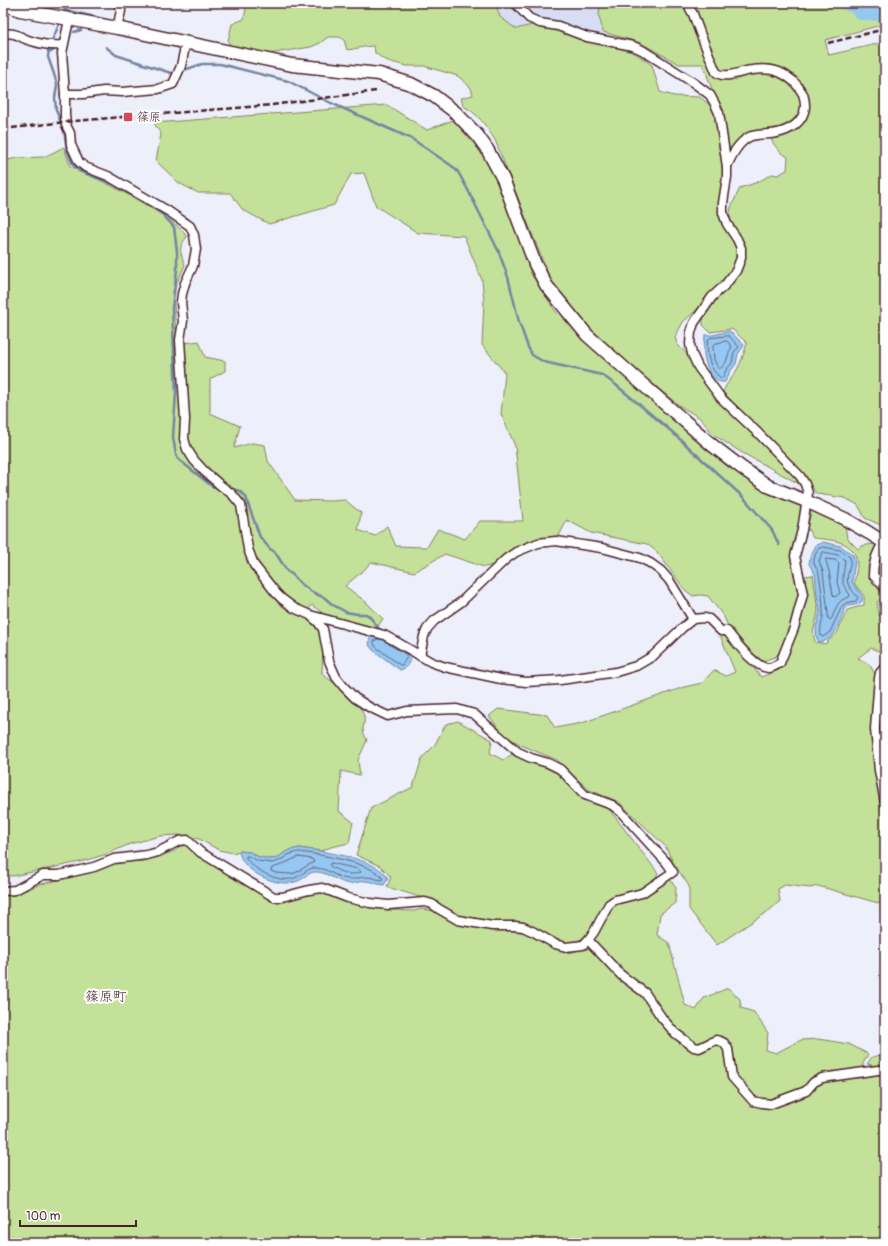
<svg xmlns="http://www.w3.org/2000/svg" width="888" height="1246" viewBox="0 0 888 1246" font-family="Pangolin,'Klee One',sans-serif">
  <rect width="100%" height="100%" fill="#edf0fa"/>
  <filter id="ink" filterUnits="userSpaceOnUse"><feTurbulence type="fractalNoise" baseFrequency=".025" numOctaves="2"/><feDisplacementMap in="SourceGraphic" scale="8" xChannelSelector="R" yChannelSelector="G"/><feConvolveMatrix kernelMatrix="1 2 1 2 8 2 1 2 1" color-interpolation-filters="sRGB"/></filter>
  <g filter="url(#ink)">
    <path fill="#d7def3" d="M495,3H600L599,16L603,32L601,43L532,25L516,29L500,17Z"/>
    <g fill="#c3e199" stroke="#868062">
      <path d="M243,3H495L500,17L516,29L532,25L565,31L635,53L652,65L660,92L674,96L700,97L711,106L716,114L724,171L721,202L737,247L739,256L733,271L700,307L683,322L675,337L677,344L687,354L692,360L716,399L755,435L797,478L803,486L739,451L714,435L700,418L677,404L633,367L590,328L550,279L495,140C486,126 478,113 463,106L461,98L473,95L471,88L458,76L424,66H407L391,62L383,59L375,53L374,46C364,46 356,49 347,50L344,40L340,37H328L320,43L311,47L268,54L231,47L228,41L232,24L244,19L246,8Z"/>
      <path d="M600,3H837L852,9L860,16L885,17V24L825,40L829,55L885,42V527L865,518L858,505L845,498L817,494L802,473L723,392C727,382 730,381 735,373C741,364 744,353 747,343L732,329L710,332L703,325V318L720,295L740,274L745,260V253L742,243L729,218L731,207L740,188L758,182L772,174L778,175L787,170L788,157L781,153L773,143L770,136L761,129L745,136L728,158L721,106L713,92L703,64H679L641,43L603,32L599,16Z"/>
      <path d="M387,105L427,130L453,120L483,154L500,183L520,238L531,274L556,312L627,379L728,467L772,493L803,506L804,510L792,561L799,591L798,601L783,648L775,657L762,661L751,656L730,631L724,617L708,596L700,595L693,596L685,590L657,552L647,544L591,533L567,520L558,538L527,541L495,565L484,567L445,554L414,572L371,562L365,569L345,586L366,602L383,619L375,630L329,618L312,605L304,614L319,631L323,644L322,674C334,683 360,701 364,716C366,726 359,727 367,740L358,760L360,775L341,771L339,811L353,822L349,843L331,847L321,851L299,848L287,851L277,858L271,859L259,857L250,852L239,851L233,853L219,850L199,839L179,835L160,836L130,844L107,854L80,862L13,876L3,875V704L6,702H3V161L17,158L44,157L64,147L70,166C99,179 127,193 154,210C166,217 179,225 187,237C177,248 181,253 185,265L173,291L177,344L199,341L205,357L225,361V371L210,379V413L240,426L234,448L252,443L265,445L268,461L295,500L330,501L345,500L361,513L358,530L375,536L387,526L396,546L427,547L438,529L465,539L480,521H523L515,446L501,414L505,373L482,345L484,301L482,280L464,236L418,233L376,206L364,173L351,174L334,205L269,224L243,210L230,193H198L179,183L156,161L161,134L154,123Z"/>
      <path d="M812,509L845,526L847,538L858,549L862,546L877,543L871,561L870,576L885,593V597L877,602L879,615L885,620V654L871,648L858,658L870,665L876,676L883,806L885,812V905L818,886L810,888L785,885L778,889L780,901L770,910L717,945L689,909V886L674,864L665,846L619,802L589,790L557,760L521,745L504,735L489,716L498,709L547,715L555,728L582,723L684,687L702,683L714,670L726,676L735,672L720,635L725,634L761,677L779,670L789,654L806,601L805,576L813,575L818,612L813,632L815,642L825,644L837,633L847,610L864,605V596L854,583C855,577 857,570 857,564C856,540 831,540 813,538L807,527Z"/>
      <path d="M885,550V586L876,575L881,551Z"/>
      <path d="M885,672V789L879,737V717L882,677Z"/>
      <path d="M458,721L492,740L490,753L503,760L514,753L547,764L561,775L581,795L593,802L609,809L658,873L654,881L639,889L617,896L586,938L569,943L560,941L524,922L492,923L456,916L430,900L387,887L391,877L380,866L356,855L371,808L413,787L422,758L434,746L446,724Z"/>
      <path d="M180,845L189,846L274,899L324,890L360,904L375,908L393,910L415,911L421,909L436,911L465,925L521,932L533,934L555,947L570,953L587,947L596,935L610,907L616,903L648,895L670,879L676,888L675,903L660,914L657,935L669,943L685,1005L696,1010L704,998L728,988L740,999L741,1008L754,1012L768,1033L766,1050L776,1053L801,1040L818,1039L849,1044L868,1054L862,1066L878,1075L885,1073V1243H3V895L11,896L41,884L90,873L111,864L124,861H143L175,851Z"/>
      <path d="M885,1054V1065L882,1067L867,1064L872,1057Z"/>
    </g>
    <g fill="#94c7f1" stroke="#7684a2">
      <path d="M729,331L733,334L744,345L743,347L738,354L736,364L730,372L725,382C712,384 705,365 704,354C703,348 705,341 705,335H713Z"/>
      <path d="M823,542L841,546L853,555L855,561L852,582L862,596V601C857,607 849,604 845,608C844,609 843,613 843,614C839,625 833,642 819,642L817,639L816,633V627L820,612L817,595L815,574L809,564L810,557L816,545Z"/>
      <path d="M378,627L383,630L391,642L412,654C410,661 407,669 400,670L373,650L369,645L370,637L377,635V629Z"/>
      <path d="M299,848C320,851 380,858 388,879L384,885C378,885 372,881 366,881C359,881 352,885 345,883C336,880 325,872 317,872C309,871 304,879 298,881C279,889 241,872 239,851L250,852L259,857L271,859L277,858L287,851Z"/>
    </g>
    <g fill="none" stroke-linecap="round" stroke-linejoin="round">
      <g stroke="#68627a" stroke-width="1">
        <path d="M729,336L739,347L734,352L732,363L726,370L723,377L721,378C709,370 706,353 708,340L710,338Z"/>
        <path d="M727,341L732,347C726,356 729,363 719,369L714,360L713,345L714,344Z"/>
        <path d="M823,547L840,550L850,557C852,566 845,576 848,584C850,589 856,594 858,598L856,601L846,603L842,606L830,632L823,637L821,636C819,627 824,620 823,611C823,599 821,586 819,574C818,569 813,565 814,560C814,556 817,552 818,549Z"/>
        <path d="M824,552L838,555L845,560L843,576V584L850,595L849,597C837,600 836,608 832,618L830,620L828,618V612L823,572L819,561L822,553Z"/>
        <path d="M826,559L835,560L839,563L837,582L840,593L835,597L833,595L829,571L826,561Z"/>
        <path d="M378,639L374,641V644L376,647L400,665H402L407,657V655L390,645L387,642"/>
        <path d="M299,852C317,854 375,863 383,879L381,880C376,879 371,877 366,877C360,877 354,880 348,879C336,878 328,868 316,868C309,867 303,874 297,877C281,885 255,871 246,858V856H248L258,861L272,863L279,861L288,855Z"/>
        <path d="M299,857L312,859L314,862L295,873L289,874L276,873L271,871L272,868C282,866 289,860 299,857Z"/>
        <path d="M331,863L358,869L361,872C351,877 339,872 330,866Z"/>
      </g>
      <g stroke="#7684a2" stroke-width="2.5">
        <path d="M65,10L117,22"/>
        <path d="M63,15L67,3"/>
        <path d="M74,32L81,30"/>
        <path d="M51,43L60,22"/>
        <path d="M49,47L48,57L54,74L57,85L55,98L56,110L64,130L67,150L72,163L79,171L113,184L150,206L162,214L174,227L177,252V270L172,308L176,393L173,437L176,455L178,459L213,487H220"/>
        <path d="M106,47L116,55L171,73L176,72"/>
        <path d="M48,51L51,52L54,50"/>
        <path d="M181,71L202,64H220L288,81L331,103L412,139L452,166L458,172L468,190L498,250L508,277L519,322L528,347L532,355L544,362L602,375L616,385L671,431L743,497L772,530L779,545"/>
        <path d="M228,488L240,491L246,497L249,507L260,537L270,549L275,552L287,571L293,575L300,583L312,592L325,598L333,605L346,612L357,614H366L369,616L378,627"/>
      </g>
      <path stroke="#94c7f1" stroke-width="14" d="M846,3L856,7L861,13L885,14"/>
      <g stroke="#4a1f2b" stroke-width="11">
        <g id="street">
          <path d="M687,3L693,14L700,33L716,72C725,80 741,71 752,70C760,69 771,69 779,72C789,76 798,85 803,94C805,100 806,106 804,112C800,126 784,133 770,134C763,135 756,134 749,137C738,143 732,155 727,166"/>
          <path d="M69,20L62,53L65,94V115L66,125L70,133L71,145L79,162L85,167L108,176L168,211L190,226L194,235L196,249L193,266L185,283L182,294L181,302L183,321L180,340L185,419L184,439L187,449L194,460L204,471L220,485L232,494L241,505L248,549L254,565L276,593L282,599L294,608L310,615L384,635L395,641L431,662L445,667L501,679L526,682L560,680L596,675L616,672L636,666L653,656L682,628L693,619L704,618L709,619L721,631H727C736,642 754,667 768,668C772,668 776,665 780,663L794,628L803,594L795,556L802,530L808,493L805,484L800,476L758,433L721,398L698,367L692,354L690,344L691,332L694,323L712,297L725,285L736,271L741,258V248L737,239L727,224L723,213V203L727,177V167L719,113L715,104L710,95L694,83L642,50L633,46L587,37L558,26L540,23L529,18L515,3"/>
          <path d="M117,28L121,11L118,3"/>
          <path d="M3,34C16,32 17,36 28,40C41,44 49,46 63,45"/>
          <path d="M65,94H83L104,91L122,92L158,89L173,84L181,66L186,42"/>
          <path d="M883,542C877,554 873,561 873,575L885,588"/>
          <path d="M420,656L424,636L427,629L434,621L461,602L506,559L516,552L538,543L556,541L602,548L640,558L650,563L661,571L669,580L693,619"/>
          <path d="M885,667L880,673L879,678L875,729L879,770L885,803"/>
          <path d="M3,891L15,890L43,875H59L94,867L114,859L147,855L158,852L179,841L187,840L200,852L274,897H282L309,890L322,888L348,898L370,903L388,905L425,902L432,904L439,909L458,920L492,926H515L523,927L534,932L555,944L566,947L583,945L588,940L594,932L609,904L615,900L642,893L673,872L667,863L620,811L612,805L585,795L560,769L548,763L531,758L518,752L474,714L457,709L407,711L388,716L369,707L355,698L344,687L336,677L329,661L323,629L318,622L312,617"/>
          <path d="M588,940L621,975L645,993L662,1018L675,1033L694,1047L699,1048L716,1040L720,1041L724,1043L728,1049L732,1077L753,1101L762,1103L771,1104L806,1091L814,1082L822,1078L885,1069"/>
        </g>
      </g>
      <g stroke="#4a1f2b" stroke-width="15">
        <path id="secondary" d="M3,4L20,10L117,28L292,65L379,74L411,84L434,96L455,112L477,135L487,149L503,179L535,264L546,285L587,335L649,390L712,445L742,468L768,486L806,501L845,519L869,533L885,543"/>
      </g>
      <use href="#street" stroke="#fff" stroke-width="8"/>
      <use href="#secondary" stroke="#fff" stroke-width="12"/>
      <g stroke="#4a1f2b" stroke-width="2.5" stroke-dasharray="6 3" stroke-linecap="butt">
        <path d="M828,43L885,29"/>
        <path d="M3,129L74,121L272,105L376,91"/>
      </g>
    </g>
  </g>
  <rect fill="#d1495b" stroke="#fff" stroke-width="1.5" x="123" y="112" width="10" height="10" rx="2"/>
  <g text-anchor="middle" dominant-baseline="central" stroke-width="4" stroke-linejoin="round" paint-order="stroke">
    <g font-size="12" fill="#4a1f2b" stroke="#fff" text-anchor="start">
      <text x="137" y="117">篠原</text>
    </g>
    <g font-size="14" fill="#4a1f2b" stroke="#fff">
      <text x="106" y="996">篠原町</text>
    </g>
  </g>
  <rect width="888" height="1246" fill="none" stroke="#fff" stroke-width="16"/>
  <rect x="8" y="8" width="872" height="1230" fill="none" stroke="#4a1f2b" stroke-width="1.5" filter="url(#ink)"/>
  <path d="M20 1220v6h116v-6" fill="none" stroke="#4a1f2b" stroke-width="2"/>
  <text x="26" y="1220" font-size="12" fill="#4a1f2b" stroke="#ffffff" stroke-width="3" paint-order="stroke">100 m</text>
</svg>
